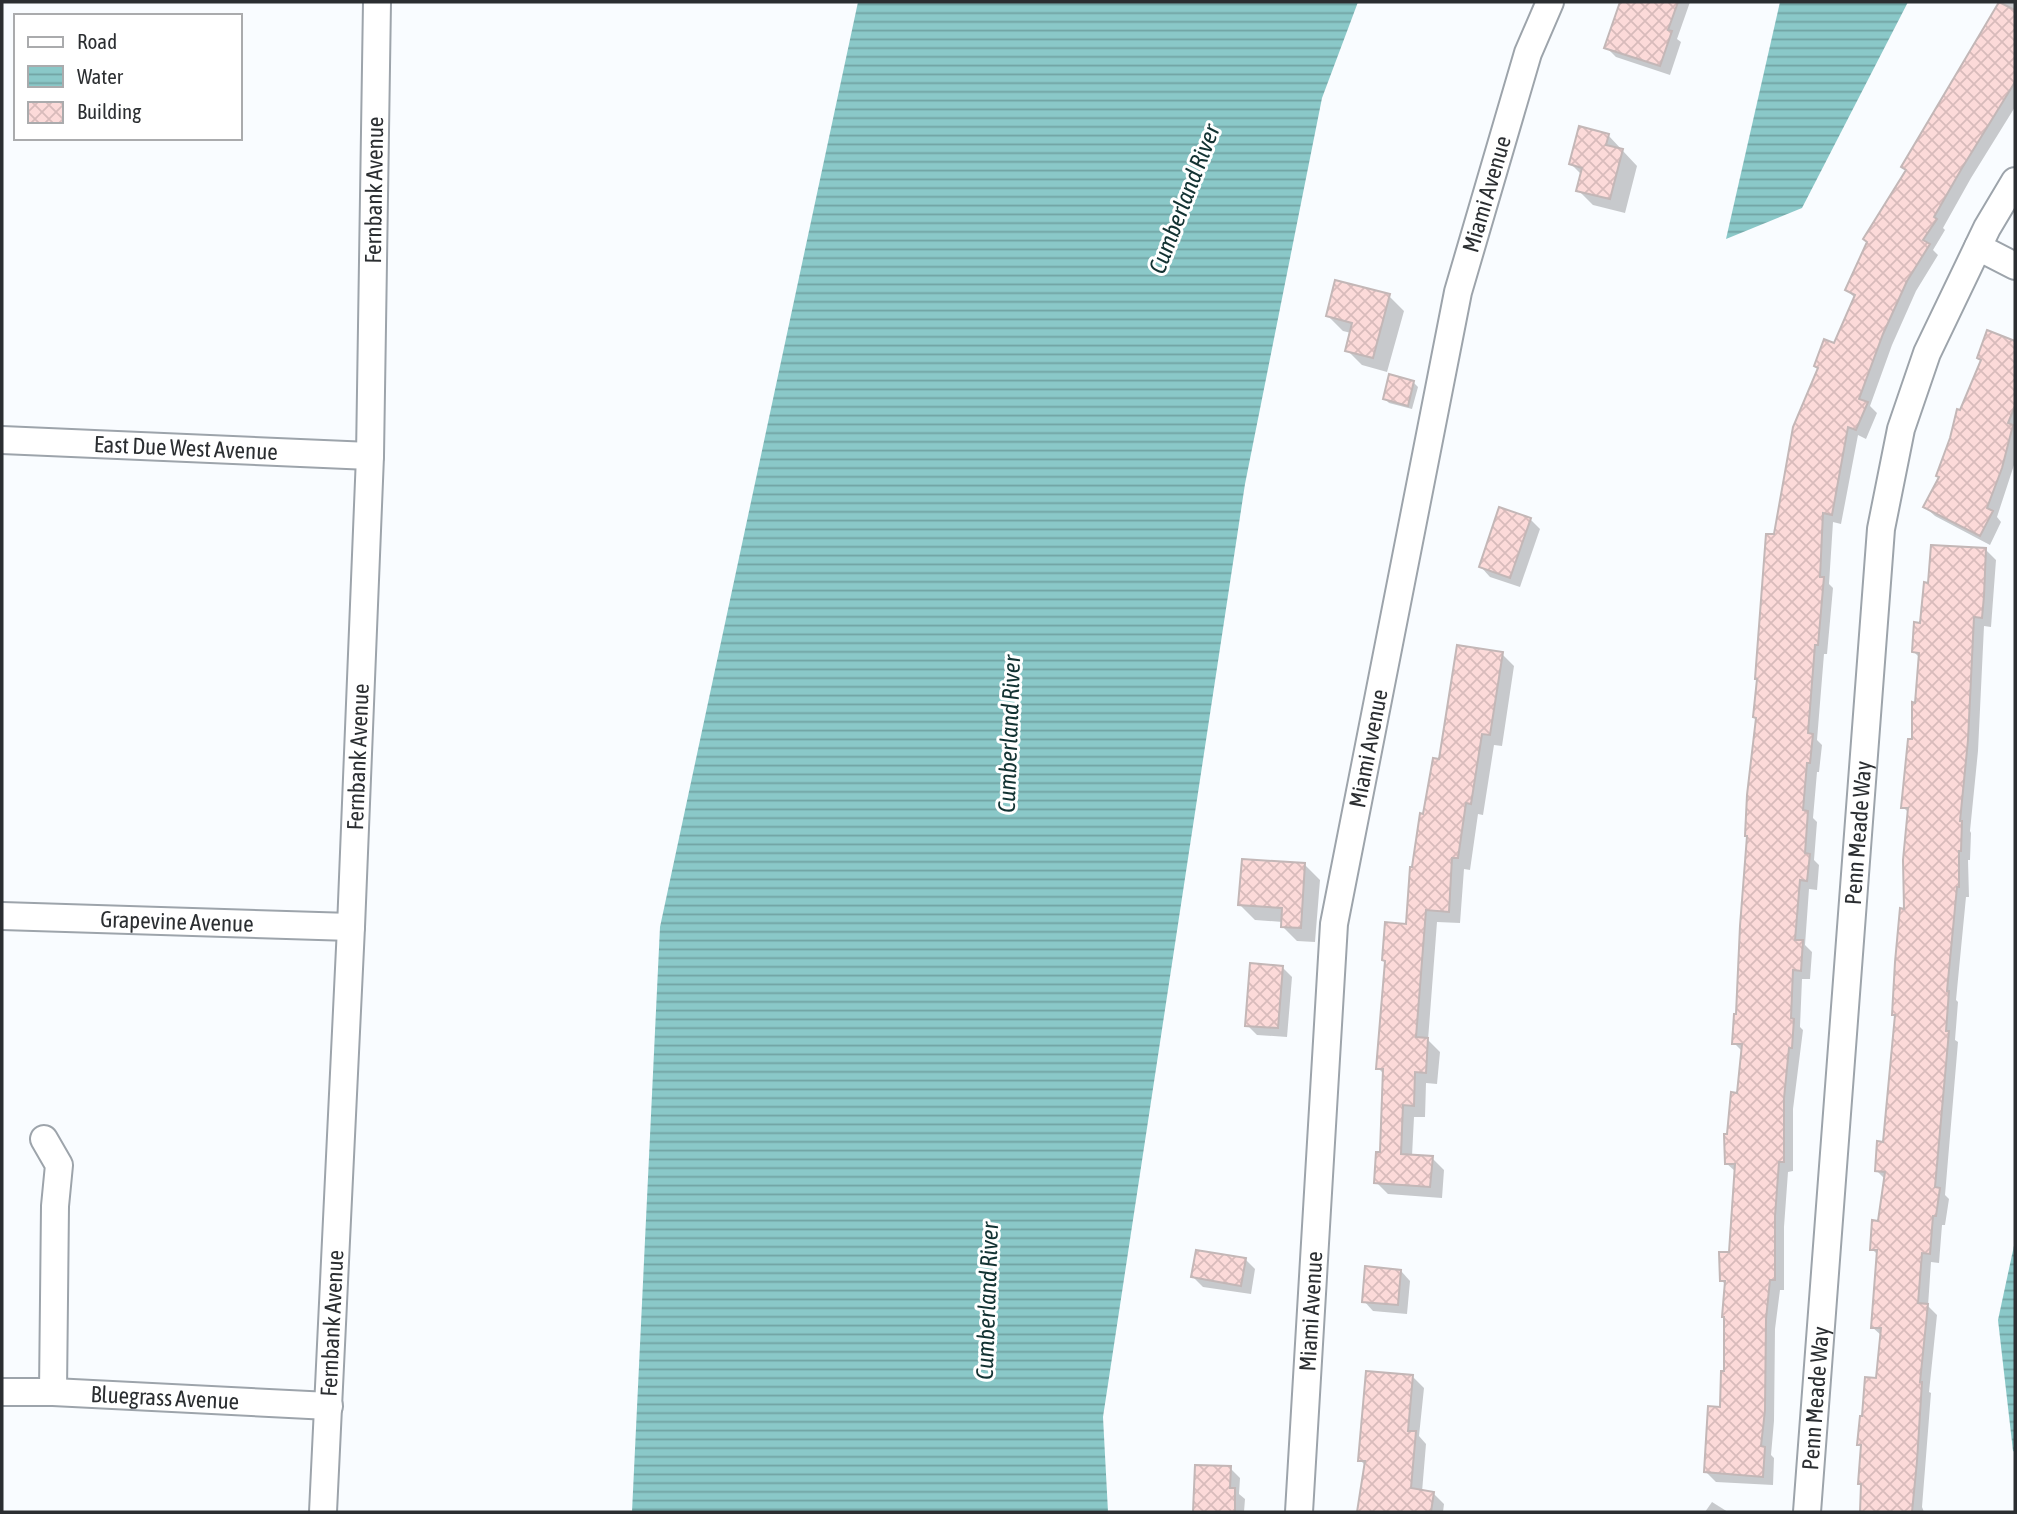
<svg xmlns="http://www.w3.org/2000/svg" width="2017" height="1514" viewBox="0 0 2017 1514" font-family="'Asap Condensed',sans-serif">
  <defs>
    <pattern id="water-rules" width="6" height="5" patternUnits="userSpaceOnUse" patternTransform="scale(1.75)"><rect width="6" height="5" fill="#8ac8c8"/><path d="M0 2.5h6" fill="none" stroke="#71a3a3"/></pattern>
    <pattern id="building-cross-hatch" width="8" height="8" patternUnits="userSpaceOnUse" patternTransform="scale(1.75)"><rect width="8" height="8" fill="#fcdad9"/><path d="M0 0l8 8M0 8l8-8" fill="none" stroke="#d8bbbb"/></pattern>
  </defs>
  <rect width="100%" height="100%" fill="#f9fcff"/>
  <g fill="url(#water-rules)">
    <path d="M858,2H1358L1322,98L1245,484L1103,1417L1108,1512H632L660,927Z"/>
    <path d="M1780,2H1908L1802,208L1726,239Z"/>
    <path d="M2015,1241V1452L2013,1451L1998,1320Z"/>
  </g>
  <g fill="#0003">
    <path d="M1622,2H1690L1677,39L1681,42L1670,75L1616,57L1606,47Z"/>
    <path d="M2000,2H2015V107L1971,178L1943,228L1945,230L1933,250L1938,255L1916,291L1892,345L1870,406L1877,413L1866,439L1858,435L1841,524L1833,522L1829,584L1833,588L1827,654H1824L1817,740L1822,745L1819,772H1817L1813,818L1817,822L1814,860L1819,865L1817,890L1809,889L1805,945L1812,952L1810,979H1802L1800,1027L1803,1030L1793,1109V1171L1788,1172L1784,1227V1290H1780L1775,1329L1774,1421L1771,1455L1774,1458L1773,1485L1716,1482L1706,1472L1722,1409L1725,1373L1726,1285L1721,1280L1731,1254L1736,1172L1726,1163L1729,1136L1739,1095L1743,1052L1734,1043L1775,536L1835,345L1856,299L1847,290L1908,171Z"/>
    <path d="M1608,135L1637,166L1625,213L1593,205L1578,190L1582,175L1571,164Z"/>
    <path d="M1389,296L1404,311L1387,372L1362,365L1347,350L1351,333L1343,331L1328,316Z"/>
    <path d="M1988,333L2015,343V462L1997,517L2001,522L1990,545L1935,516L1925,507L1941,478L1961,412L1982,361L1979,358Z"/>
    <path d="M1413,382L1418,387L1412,409L1389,403L1385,399Z"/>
    <path d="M1530,519L1540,529L1520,587L1490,577L1481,567Z"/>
    <path d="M1986,550L1996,560L1991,627L1984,626L1978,751L1970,831L1971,833L1970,860H1968L1969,897H1966L1956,1000L1958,1002L1955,1040L1958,1042L1945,1195L1949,1199L1945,1225H1942L1939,1263L1931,1262L1928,1306L1937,1315L1929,1392L1931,1393L1922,1507L1924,1512H1862L1863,1486L1859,1483L1863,1448L1859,1444L1864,1418L1878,1380L1882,1336L1872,1327L1878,1255L1872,1249L1880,1223L1886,1180L1877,1171L1885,1144L1897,1017L1894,1014L1906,911L1909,813L1903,807L1914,741L1920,658L1914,652L1930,584Z"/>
    <path d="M1502,654L1514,666L1502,746L1494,745L1483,815L1478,814L1470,870L1464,869L1460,923L1437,922L1428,1040L1440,1052L1437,1084L1426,1083L1425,1117H1414L1412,1156L1432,1158L1444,1170L1442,1198L1388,1194L1376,1182L1381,1154L1385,1075L1378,1068L1387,963L1383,960L1407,926L1414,869L1425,816L1441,761Z"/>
    <path d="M1305,865L1320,880L1315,942L1297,941L1282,926L1283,922L1255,920L1240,905Z"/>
    <path d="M1282,967L1292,977L1287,1037L1257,1035L1247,1025Z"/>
    <path d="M1245,1259L1255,1269L1251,1294L1203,1287L1193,1277Z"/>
    <path d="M1401,1271L1410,1281L1407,1314L1373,1311L1364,1301Z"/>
    <path d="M1413,1377L1424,1388L1419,1436L1426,1444L1422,1492L1433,1493L1444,1504L1443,1512H1359L1366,1466L1360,1460Z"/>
    <path d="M1197,1467L1230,1468L1240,1478L1239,1494L1245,1499L1244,1512H1195Z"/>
    <path d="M1712,1502L1728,1512H1705Z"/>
  </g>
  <g fill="url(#building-cross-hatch)" stroke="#c3b7b7" stroke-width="2">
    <path d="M1620,2H1678L1668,30L1672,31L1660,66L1604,48Z"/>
    <path d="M1999,2L2015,10V82L1962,168L1934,217L1937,219L1923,240L1930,244L1907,281L1883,334L1859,399L1868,402L1856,430L1848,427L1832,515L1823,513L1820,577H1824L1818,645H1815L1808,733L1813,734L1810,763H1807L1803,810L1808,811L1805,853L1810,854L1807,881L1800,880L1795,940H1803L1801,971L1793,970L1791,1018L1794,1019L1792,1048H1789L1784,1098V1162H1779L1775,1216V1280H1770L1766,1319L1765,1410L1761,1446L1765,1447L1763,1477L1704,1472L1708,1406L1720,1407L1721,1371H1724V1317H1722L1725,1281H1720L1719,1252H1729L1735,1164H1725L1724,1134H1727L1731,1092L1737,1093L1742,1044H1732L1734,1014H1736L1740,926L1747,836H1745L1747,795L1756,718L1753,717L1757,679H1755L1766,534H1774L1793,427L1818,368L1814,366L1824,339L1834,343L1855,295L1845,290L1867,242L1863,239L1906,170L1901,167Z"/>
    <path d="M1579,126L1609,134L1606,145L1623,149L1610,199L1576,191L1582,168L1569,164Z"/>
    <path d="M1335,280L1390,294L1373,358L1345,351L1352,323L1326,316Z"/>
    <path d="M1987,330L2015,341V406L2008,423L2013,425L2002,468L1987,508L1993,511L1980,536L1923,507L1939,477L1936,476L1950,438L1957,409L1960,410L1981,360L1977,358Z"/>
    <path d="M1389,374L1414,381L1408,406L1383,399Z"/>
    <path d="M1499,507L1531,518L1510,578L1479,567Z"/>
    <path d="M1931,545L1986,548L1984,596L1982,618L1974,617L1968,740L1960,821H1962L1961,851H1959V887H1957L1947,991H1949L1946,1031H1949L1935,1187L1940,1188L1936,1216H1933L1930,1254L1922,1253L1918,1303L1928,1304L1920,1382H1922L1917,1461L1912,1512H1860L1861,1484H1858L1861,1445H1857L1860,1416H1862L1865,1377L1876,1378L1881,1328H1871L1877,1250H1870L1872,1220L1878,1221L1885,1172L1875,1171L1877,1141L1883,1142L1895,1015H1892L1895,962L1900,908L1904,909L1903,860L1908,808H1901L1908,739H1912V702L1915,703L1919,653L1912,652L1914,622L1920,623L1924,582L1928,583Z"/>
    <path d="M1457,645L1503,652L1490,735L1482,734L1471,804L1466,803L1458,858H1452L1449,912L1426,910L1416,1037L1428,1038L1426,1073L1415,1072L1414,1106L1403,1105L1401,1154L1433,1156L1430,1187L1374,1183L1376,1152H1380L1383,1069H1376L1385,961L1382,960L1385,922L1406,924L1410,867H1412L1420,813L1423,814L1433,758L1439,759Z"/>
    <path d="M1242,859L1305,863L1301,928L1281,927L1282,908L1238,905Z"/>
    <path d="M1250,963L1283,966L1278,1028L1245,1026Z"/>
    <path d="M1196,1250L1246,1258L1241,1286L1191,1277Z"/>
    <path d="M1365,1266L1401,1270L1398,1305L1362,1302Z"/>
    <path d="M1366,1371L1413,1375L1408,1431H1416L1411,1488L1434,1492L1431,1512H1357L1365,1461H1358Z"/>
    <path d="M1195,1465L1231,1466L1230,1488H1235V1512H1193Z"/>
  </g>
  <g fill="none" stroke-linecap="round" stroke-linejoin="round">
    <g stroke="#9da4ab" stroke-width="30">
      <g id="minor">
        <path d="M1978,247L2015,266"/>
        <path id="s1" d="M2,440L370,456"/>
        <path id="s2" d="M2,916L351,927"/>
        <path d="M44,1139L59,1165L55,1206L53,1392"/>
        <path id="s3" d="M2,1392H53L329,1406"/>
        <path id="s4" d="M323,1512L351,927L370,456L377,2"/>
        <path id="s5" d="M1299,1512L1334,924L1458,292L1528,53L1550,2"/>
        <path id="s6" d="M1807,1512L1881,529L1901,429L1927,353L1987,228L2015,181"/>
      </g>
    </g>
    <use href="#minor" stroke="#fff" stroke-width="26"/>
  </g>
  <g text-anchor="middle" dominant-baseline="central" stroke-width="6" stroke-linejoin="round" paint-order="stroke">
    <g font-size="23" fill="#2b2e31" stroke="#fff">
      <text stroke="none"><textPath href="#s4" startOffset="1323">Fernbank Avenue</textPath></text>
      <text stroke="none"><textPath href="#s5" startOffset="1335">Miami Avenue</textPath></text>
      <text stroke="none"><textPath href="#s1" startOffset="184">East Due West Avenue</textPath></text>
      <text stroke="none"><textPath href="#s5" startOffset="768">Miami Avenue</textPath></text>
      <text stroke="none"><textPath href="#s4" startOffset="756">Fernbank Avenue</textPath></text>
      <text stroke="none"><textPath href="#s6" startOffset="681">Penn Meade Way</textPath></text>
      <text stroke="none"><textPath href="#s2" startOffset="175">Grapevine Avenue</textPath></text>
      <text stroke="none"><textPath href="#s5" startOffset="201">Miami Avenue</textPath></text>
      <text stroke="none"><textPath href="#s4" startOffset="189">Fernbank Avenue</textPath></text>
      <text stroke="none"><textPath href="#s3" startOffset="163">Bluegrass Avenue</textPath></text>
      <text stroke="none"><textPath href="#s6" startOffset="114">Penn Meade Way</textPath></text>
    </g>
    <g font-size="24" font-style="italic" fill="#123232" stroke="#fff">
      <text transform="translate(1184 199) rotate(-69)">Cumberland River</text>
      <text transform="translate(1009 734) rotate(-88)">Cumberland River</text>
      <text transform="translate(987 1301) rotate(-88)">Cumberland River</text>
    </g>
  </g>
  <rect width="2017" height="1514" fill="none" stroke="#2b2e31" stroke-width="7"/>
  <rect x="14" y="14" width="228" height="126" fill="#ffffff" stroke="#aaabad" stroke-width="2"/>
  <rect x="28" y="37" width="35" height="10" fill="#ffffff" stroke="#aaabad" stroke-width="2"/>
  <text x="77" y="49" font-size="21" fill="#2b2e31">Road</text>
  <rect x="28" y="66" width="35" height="21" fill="url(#water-rules)" stroke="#aaabad" stroke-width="2"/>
  <text x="77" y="84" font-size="21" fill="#2b2e31">Water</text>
  <rect x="28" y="102" width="35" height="21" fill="url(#building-cross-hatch)" stroke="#aaabad" stroke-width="2"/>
  <text x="77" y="119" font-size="21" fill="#2b2e31">Building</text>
</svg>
